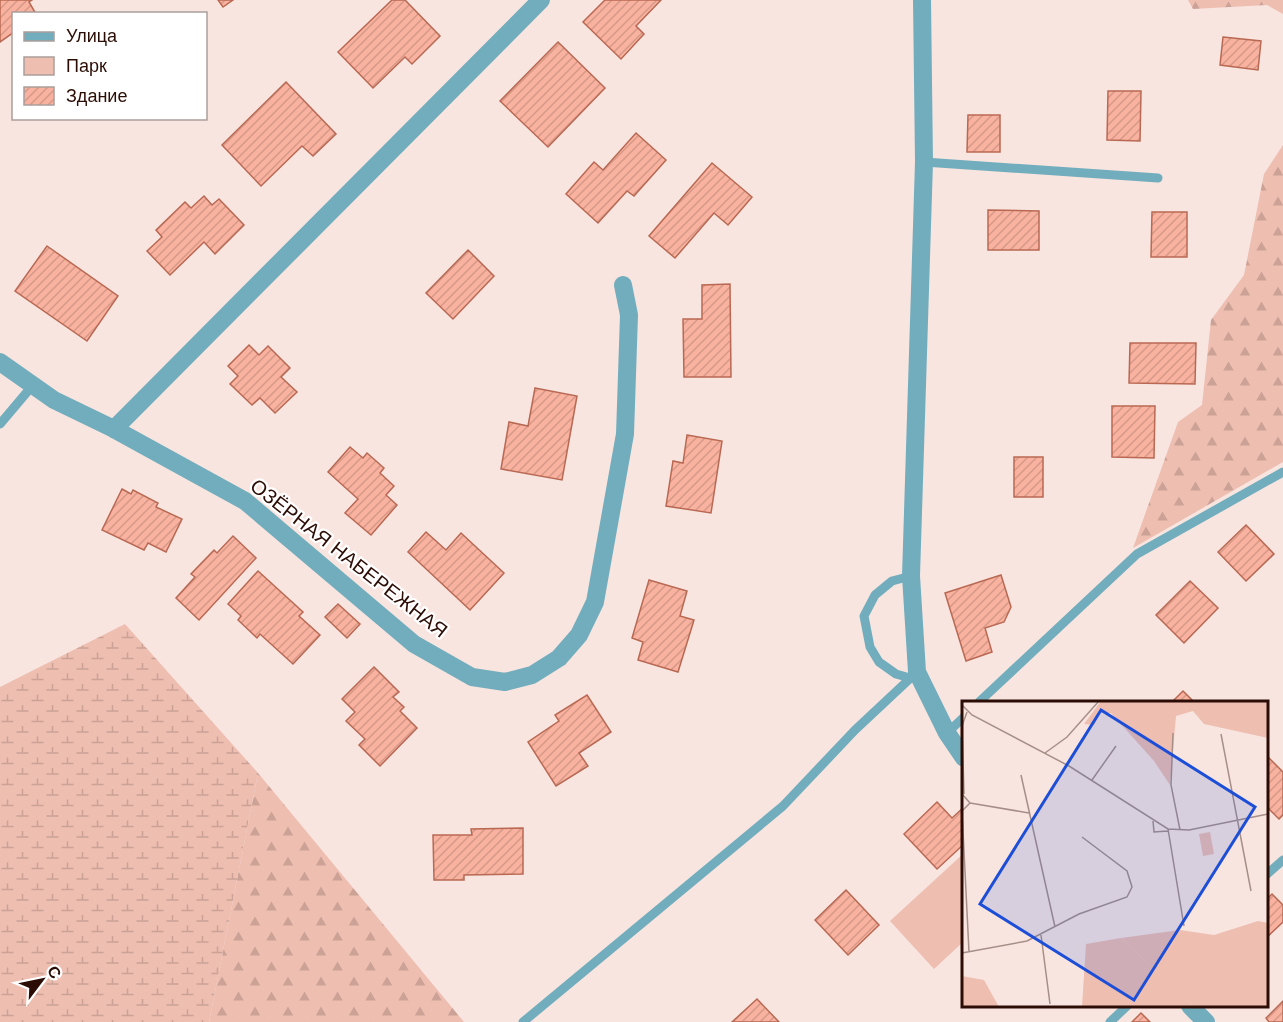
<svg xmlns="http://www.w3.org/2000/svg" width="1283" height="1022" viewBox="0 0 1283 1022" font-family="Helvetica,sans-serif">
  <defs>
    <pattern id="forest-firs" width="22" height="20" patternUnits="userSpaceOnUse" patternTransform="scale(1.5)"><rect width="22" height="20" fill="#eebeb1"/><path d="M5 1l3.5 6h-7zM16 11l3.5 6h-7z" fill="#cca297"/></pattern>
    <pattern id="wetland-marsh" width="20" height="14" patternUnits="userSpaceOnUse" patternTransform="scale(1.5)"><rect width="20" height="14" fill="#eebeb1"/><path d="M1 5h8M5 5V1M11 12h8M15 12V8" fill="none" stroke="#cca297"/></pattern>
    <pattern id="building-hatch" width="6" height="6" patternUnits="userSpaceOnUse" patternTransform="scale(1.5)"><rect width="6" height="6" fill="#f9b29f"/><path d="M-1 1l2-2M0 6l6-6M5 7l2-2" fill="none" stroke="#d69887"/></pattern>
  </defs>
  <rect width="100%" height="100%" fill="#f8e5e0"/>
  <g fill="url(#forest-firs)">
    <path d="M1188,0H1283V14L1267,5L1193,9Z"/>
    <path d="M1283,145V462L1133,548L1178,422L1202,405L1211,320L1244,275L1264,174Z"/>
    <path d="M258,773L464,1022H209Z"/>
  </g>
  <path fill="url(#wetland-marsh)" d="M125,624L258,773L209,1022H0V687Z"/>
  <path fill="#eebeb1" d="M963,854V942L934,969L890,921Z"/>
  <g fill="url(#building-hatch)" stroke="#b96953" stroke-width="1.5">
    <path d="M0,0H32L29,2L36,14H14V32L0,42Z"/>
    <path d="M218,0H233L223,7Z"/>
    <path d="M392,0H405L440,36L412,64L405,57L373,88L338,52Z"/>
    <path d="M605,0H661L636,26L644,34L621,59L583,22Z"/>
    <path d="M1223,37L1261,41L1258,70L1220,65Z"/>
    <path d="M558,42L605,88L548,147L500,101Z"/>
    <path d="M286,82L336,134L313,156L302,146L261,186L222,145Z"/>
    <path d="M1108,91H1141L1140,141L1107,140Z"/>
    <path d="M968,115H1000V152H967Z"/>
    <path d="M636,133L666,160L634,196L627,191L598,223L566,194L594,162L603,170Z"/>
    <path d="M712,163L752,197L728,225L714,213L675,258L649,236Z"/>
    <path d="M204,196L212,205L219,199L244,225L215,254L204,242L170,275L147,251L162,237L156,230L185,202L191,208Z"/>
    <path d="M988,210L1039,211V250H988Z"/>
    <path d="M1152,212H1187V257H1151Z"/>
    <path d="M47,246L118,296L87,341L15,291Z"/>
    <path d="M468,250L494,276L453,319L426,293Z"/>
    <path d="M730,284L731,377H684L683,319H702V285Z"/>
    <path d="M1130,343H1196L1195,384L1129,383Z"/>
    <path d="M249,345L259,355L268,346L290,368L281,377L297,392L275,413L260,398L252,405L230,384L238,376L228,366Z"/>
    <path d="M535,388L577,396L562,480L501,469L509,422L528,426Z"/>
    <path d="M1112,406H1155L1154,458L1112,457Z"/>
    <path d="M687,435L722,441L711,513L666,506L673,461L683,463Z"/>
    <path d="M350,447L363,458L367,453L384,468L380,473L394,486L386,495L397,505L371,535L345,513L358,499L328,472Z"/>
    <rect x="1014" y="457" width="29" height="40"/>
    <path d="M122,489L131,494L133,490L158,503L156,507L182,519L166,552L148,543L144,550L102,530Z"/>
    <path d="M1246,525L1274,554L1246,581L1218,552Z"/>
    <path d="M426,532L446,550L461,533L504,573L470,610L408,552Z"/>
    <path d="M233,536L256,558L199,620L176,598L195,577L191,574L214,550L217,553Z"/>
    <path d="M258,571L303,612L299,616L320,635L293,664L260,634L257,638L238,620L241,616L228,604Z"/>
    <path d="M1001,575L1011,607L1004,622L985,628L992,652L966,661L945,593Z"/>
    <path d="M649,580L687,591L680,616L694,620L678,672L638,660L643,642L632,638Z"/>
    <path d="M1190,581L1218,608L1184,643L1156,615Z"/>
    <path d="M338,604L360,624L347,638L325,617Z"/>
    <path d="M374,667L399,692L393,697L404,707L400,711L417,728L380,766L359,745L365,739L346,721L355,712L342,699Z"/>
    <path d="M1183,691L1194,702H1172Z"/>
    <path d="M587,695L611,732L579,753L588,766L556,786L528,742L559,721L555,715Z"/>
    <path d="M1268,757L1283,772V815L1279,819L1266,806V759Z"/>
    <path d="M937,802L952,818L964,807V844L937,869L904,834Z"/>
    <path d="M523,828V874L464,875V880H434L433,835H472L471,829Z"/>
    <path d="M846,890L879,925L848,955L815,920Z"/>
    <path d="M1272,894L1283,905V922L1266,938V900Z"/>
    <path d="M757,999L779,1022H732Z"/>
    <path d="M1283,1001V1022H1269L1266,1018Z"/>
    <path d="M1141,1013L1150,1022H1132Z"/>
  </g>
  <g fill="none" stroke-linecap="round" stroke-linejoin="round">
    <g stroke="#72adbd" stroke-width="9">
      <path d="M924,162L1158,178"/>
      <path d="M0,424L33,385"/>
      <path d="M910,678L896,674L879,662L870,647L864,616L875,595L892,581L911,576"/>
      <path d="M979,702L1137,554L1283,472"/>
      <path d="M947,733L964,717"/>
      <path d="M1266,875L1283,860"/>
      <path d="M523,1022L783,806L855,730L917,672"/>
      <path d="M1110,1022L1127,1006"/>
    </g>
    <g stroke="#72adbd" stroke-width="18">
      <path d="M922,0L924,162L911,576L917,672L947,733L964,758"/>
      <path d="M0,362L54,400L114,429L245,501L414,644L472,677L505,682L532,675L559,658L579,635L595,602L625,434L629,315L623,285"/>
      <path d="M114,429L541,0"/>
      <path d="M1190,1006L1206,1022"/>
    </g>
  </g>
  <g text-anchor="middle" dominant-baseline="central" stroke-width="4.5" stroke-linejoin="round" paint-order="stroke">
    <g font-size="20" fill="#2c0d05" stroke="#fff">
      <text transform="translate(349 558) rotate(38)">ОЗЁРНАЯ НАБЕРЕЖНАЯ</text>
    </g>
  </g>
  <g transform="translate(962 701)">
    <rect width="306" height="306" fill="#f8e5e0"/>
    <path d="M139,0H306V37L242,23L231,10L214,15L208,84L192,60L149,12H138L132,24L122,23ZM296,220L306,222V306H232L159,237L218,229L252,234Z" fill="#eebeb1"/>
    <path d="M159,237L221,295L232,306H120L124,243ZM0,275L22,279L37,306H0Z" fill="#eebeb1"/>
    <path d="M248,131L252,153L241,155L237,133Z" fill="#eebeb1"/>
    <path fill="none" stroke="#a68f88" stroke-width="1.5" d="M0,4L10,14L107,65L206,128L227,129L306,113M211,32L209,84L218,129M259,33L289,190M83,52L105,36L137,0M59,74L93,226M130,79L154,45M0,93L8,102L0,110M2,93L0,25L5,11M8,102L67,112M0,110L7,251M191,120L192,131L206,130M206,128L222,225M79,234L88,303M0,252L65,240L117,213L165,196L170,186L165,170L120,136"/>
    <path fill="#1d4ed8" fill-opacity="0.15" stroke="#1d4ed8" stroke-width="3" d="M139,9L293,106L172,299L18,203Z"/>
    <rect width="306" height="306" fill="none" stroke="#2c0d05" stroke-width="3"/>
  </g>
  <rect x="12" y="12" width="195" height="108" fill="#ffffff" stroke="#ab9e9b" stroke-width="1.5"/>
  <rect x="24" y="32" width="30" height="9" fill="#72adbd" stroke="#ab9e9b" stroke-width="1.5"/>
  <text x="66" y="42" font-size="18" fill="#2c0d05">Улица</text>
  <rect x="24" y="57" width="30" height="18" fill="#eebeb1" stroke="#ab9e9b" stroke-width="1.5"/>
  <text x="66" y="72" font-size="18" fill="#2c0d05">Парк</text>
  <rect x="24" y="87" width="30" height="18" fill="url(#building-hatch)" stroke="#ab9e9b" stroke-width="1.5"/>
  <text x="66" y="102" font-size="18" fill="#2c0d05">Здание</text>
  <g transform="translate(42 980) rotate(58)" stroke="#ffffff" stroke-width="4.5" paint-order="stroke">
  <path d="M0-4.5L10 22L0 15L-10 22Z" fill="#2c0d05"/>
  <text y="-9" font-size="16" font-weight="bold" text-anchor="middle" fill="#2c0d05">С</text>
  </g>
</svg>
